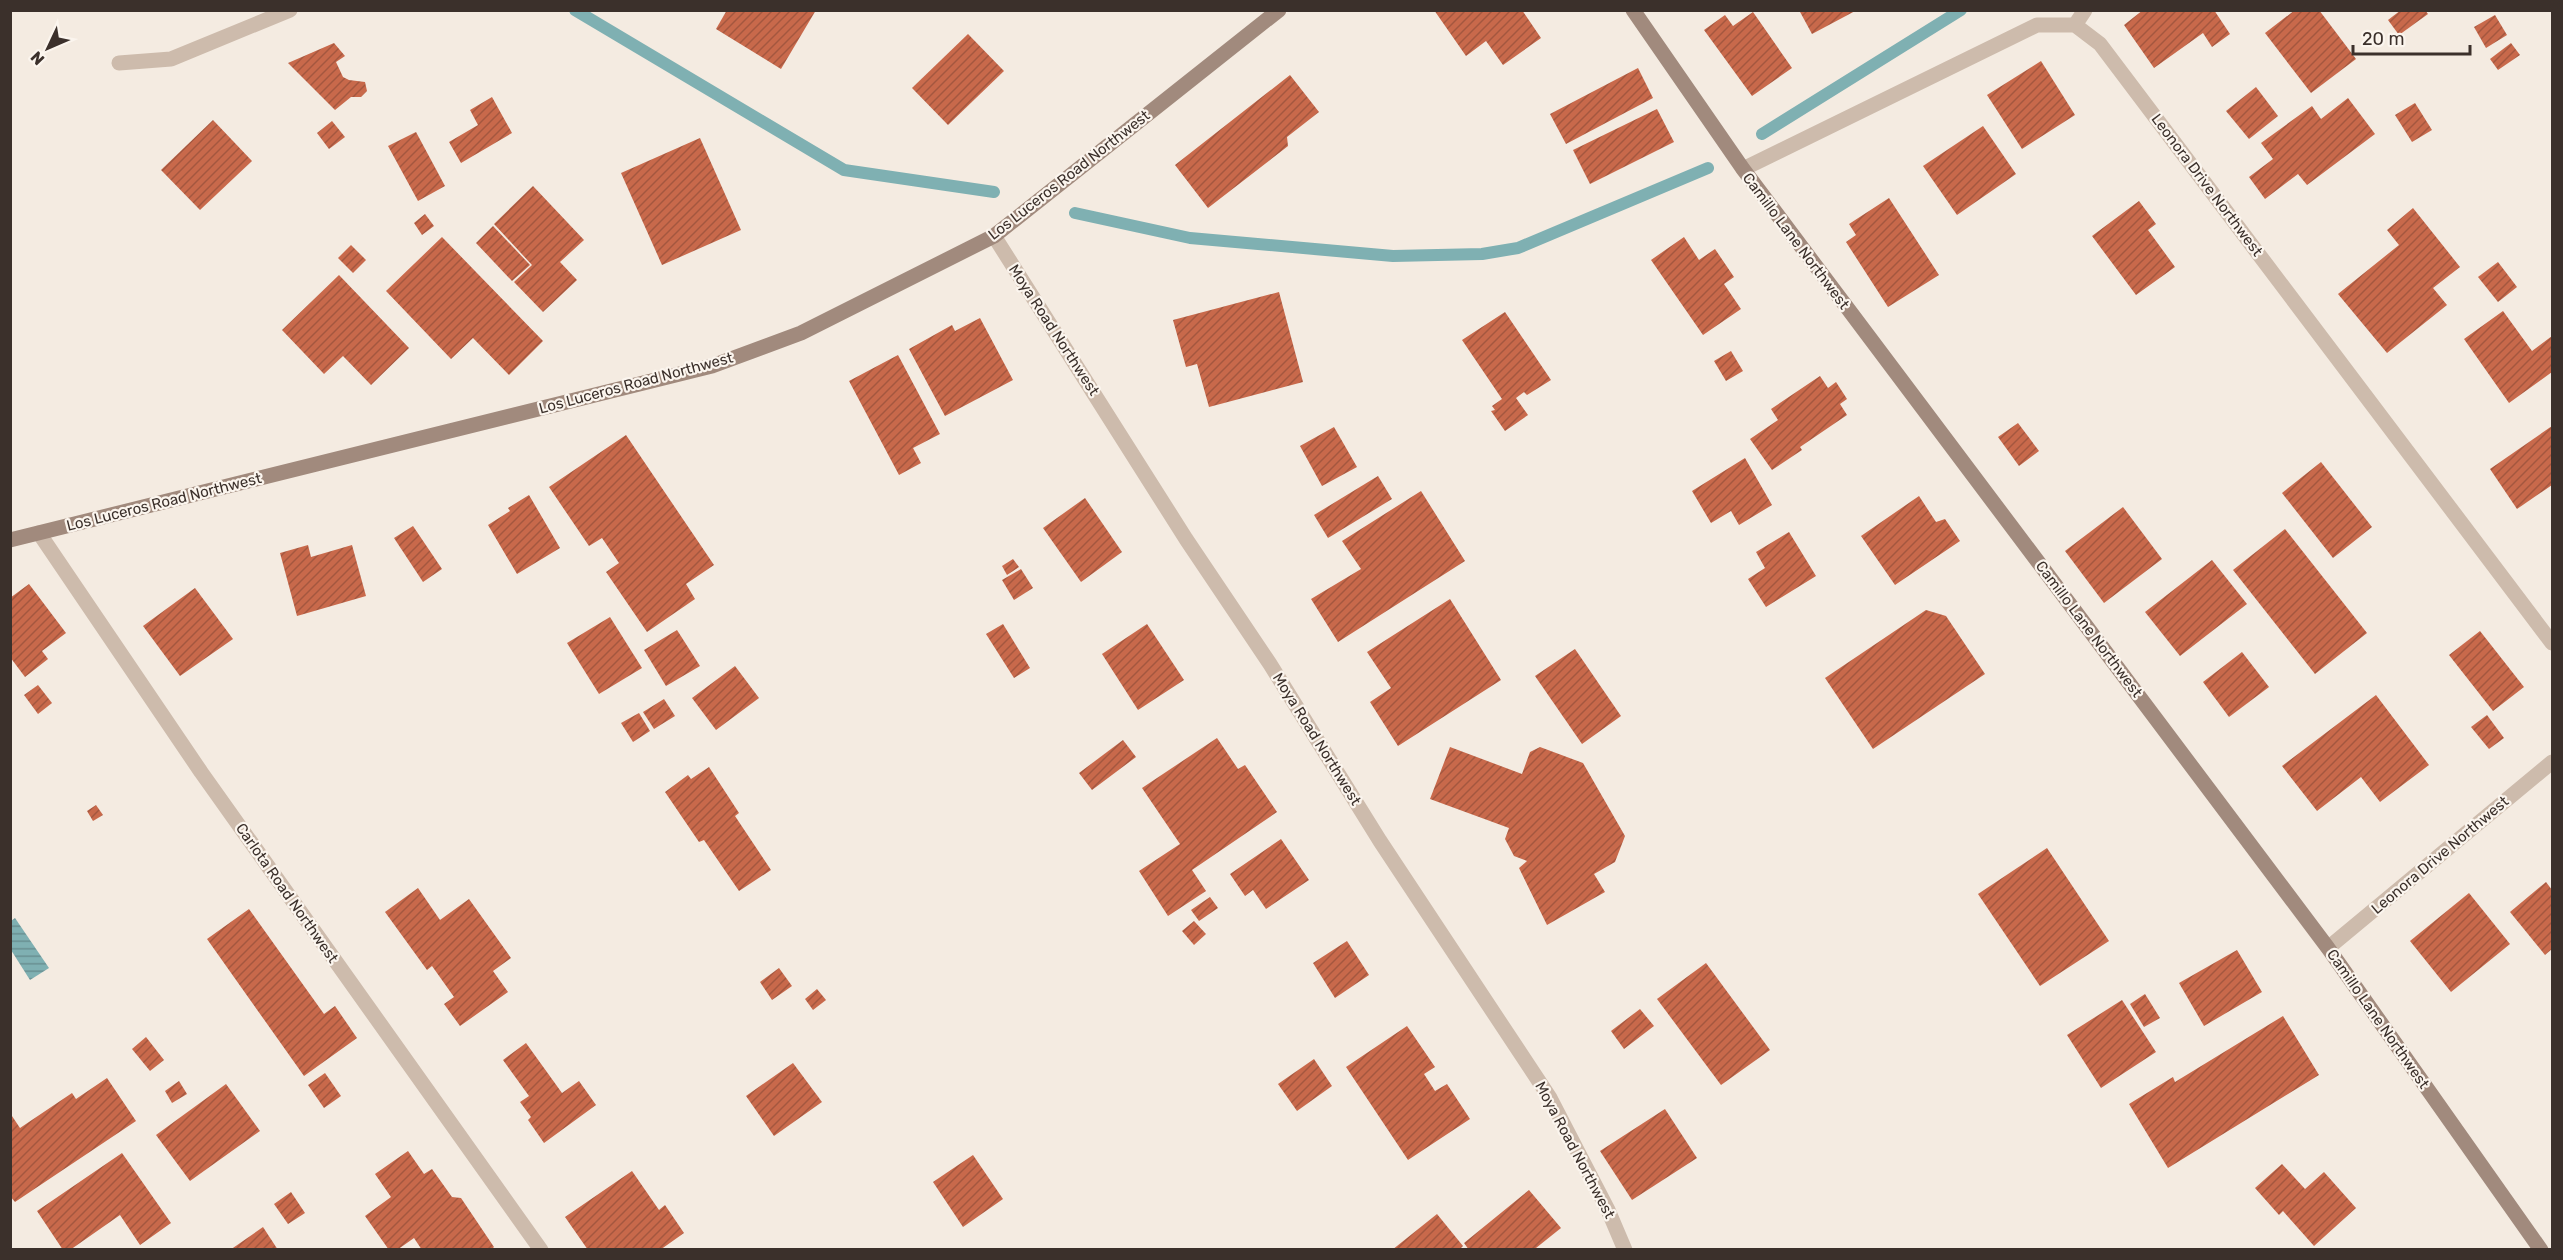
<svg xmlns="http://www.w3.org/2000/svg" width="2563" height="1260" viewBox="0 0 2563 1260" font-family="Rubik,sans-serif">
  <defs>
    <pattern id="water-rules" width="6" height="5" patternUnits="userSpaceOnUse" patternTransform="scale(1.5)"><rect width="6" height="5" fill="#7fb0b2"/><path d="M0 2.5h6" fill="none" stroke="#699091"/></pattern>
    <pattern id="building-hatch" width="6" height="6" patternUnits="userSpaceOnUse" patternTransform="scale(1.5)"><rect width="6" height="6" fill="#c8694b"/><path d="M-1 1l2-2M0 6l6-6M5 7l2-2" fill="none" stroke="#a4573f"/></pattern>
  </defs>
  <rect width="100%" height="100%" fill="#f4ebe1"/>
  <path fill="url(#water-rules)" d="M15,918L49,968L30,980L11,950V921Z"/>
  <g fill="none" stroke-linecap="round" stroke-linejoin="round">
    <g stroke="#7fb0b2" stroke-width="12">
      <path d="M575,10L844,170L994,192"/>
      <path d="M1762,134L1961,10"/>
      <path d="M1075,213L1190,238L1393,256L1482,254L1518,248L1708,168"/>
    </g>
  </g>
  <g fill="url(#building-hatch)">
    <path d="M727,10H816L781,69L716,29Z"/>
    <path d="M1434,10H1522L1541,38L1503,65L1486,41L1466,56Z"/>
    <path d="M1799,10H1857L1812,34Z"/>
    <path d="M2143,10H2214L2230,34L2212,47L2203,33L2154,68L2124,25Z"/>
    <path d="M2295,10H2319L2356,59L2311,93L2265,33Z"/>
    <path d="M2401,10H2425L2428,14L2399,35L2388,20Z"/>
    <path d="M1753,12L1792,68L1752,96L1704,30L1725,15L1733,26Z"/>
    <path d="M2495,15L2507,35L2486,48L2474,27Z"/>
    <path d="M968,34L1004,71L948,125L912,88Z"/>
    <path d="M334,43L345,56L336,62L343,77L349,80L365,82L367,91L361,97H351L335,110L288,63Z"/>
    <path d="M2511,43L2520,55L2498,70L2490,59Z"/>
    <path d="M2041,61L2075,115L2022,149L1987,95Z"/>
    <path d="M1638,68L1653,98L1566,144L1550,114Z"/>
    <path d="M1290,75L1319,112L1287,137L1288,146L1208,208L1175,165Z"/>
    <path d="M2256,87L2278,116L2249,139L2226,111Z"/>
    <path d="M492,97L512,133L461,163L449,142L478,125L470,110Z"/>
    <path d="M2348,98L2375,134L2307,185L2298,174L2265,199L2249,177L2273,159L2261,143L2312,106L2321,119Z"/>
    <path d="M2415,103L2432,130L2412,142L2395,115Z"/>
    <path d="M1657,109L1674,142L1590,184L1573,150Z"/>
    <path d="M213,120L252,161L200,210L161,170Z"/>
    <path d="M332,121L345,137L329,149L317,133Z"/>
    <path d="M1983,126L2016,174L1957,215L1923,166Z"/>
    <path d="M416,132L445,186L418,201L388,146Z"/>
    <path d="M700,138L741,230L662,265L621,173Z"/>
    <path d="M533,186L584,240L560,262L577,280L543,312L514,282L532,265L494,224Z"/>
    <path d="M1889,198L1939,275L1888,307L1846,242L1856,235L1849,224Z"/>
    <path d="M2139,201L2156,224L2148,230L2175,267L2136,295L2092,236Z"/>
    <path d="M2413,208L2460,267L2433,288L2447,305L2387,353L2338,294L2399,245L2387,230Z"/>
    <path d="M425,214L434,226L422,235L414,223Z"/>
    <path d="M493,226L530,265L512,281L476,243Z"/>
    <path d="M442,237L543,341L509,375L473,338L451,359L386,291Z"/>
    <path d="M1684,237L1699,260L1715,249L1734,277L1724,284L1741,309L1703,335L1651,260Z"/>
    <path d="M351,245L366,260L353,273L338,258Z"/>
    <path d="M2498,262L2517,287L2498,302L2478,277Z"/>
    <path d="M339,275L409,348L371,385L343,356L324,374L282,330Z"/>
    <path d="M1279,292L1303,382L1209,407L1197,364L1186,367L1173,320Z"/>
    <path d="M2503,311L2532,351L2552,336V372L2509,403L2464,339Z"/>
    <path d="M1505,312L1551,380L1527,395L1524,392L1516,398L1528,415L1505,431L1491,411L1495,410L1492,406L1502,399L1462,340Z"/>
    <path d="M980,318L1013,380L945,416L909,349L952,325L955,331Z"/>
    <path d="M1731,351L1743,371L1726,381L1714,361Z"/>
    <path d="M898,355L940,434L913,448L921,463L899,475L849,381Z"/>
    <path d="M1820,376L1828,388L1836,382L1847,399L1840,404L1847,415L1800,447L1802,450L1772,470L1750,439L1778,420L1771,409Z"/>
    <path d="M2018,423L2039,451L2019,466L1998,437Z"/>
    <path d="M2552,426V485L2517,509L2490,469Z"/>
    <path d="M1334,427L1357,467L1322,486L1300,446Z"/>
    <path d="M626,435L714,565L686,584L695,599L647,632L606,572L619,563L602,538L589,546L549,487Z"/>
    <path d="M1745,458L1772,505L1739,525L1731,511L1711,523L1692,491Z"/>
    <path d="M2321,462L2372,527L2333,558L2282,493Z"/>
    <path d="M1378,476L1392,499L1328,538L1314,515Z"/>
    <path d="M1421,491L1465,561L1338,642L1311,599L1361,569L1342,541Z"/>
    <path d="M529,495L560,548L517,574L488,525L510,511L508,508Z"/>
    <path d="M1919,496L1936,522L1945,519L1960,541L1895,585L1861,536Z"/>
    <path d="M1085,498L1122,552L1081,582L1043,528Z"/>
    <path d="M2123,507L2162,559L2104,603L2065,551Z"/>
    <path d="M413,526L442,569L423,582L394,538Z"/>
    <path d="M2285,529L2367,633L2315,674L2233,570Z"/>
    <path d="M1789,532L1816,576L1766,607L1748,579L1765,568L1756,552Z"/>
    <path d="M308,545L311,557L352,545L366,596L297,616L280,553Z"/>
    <path d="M1013,559L1019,567L1007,575L1002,566Z"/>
    <path d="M2212,560L2247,604L2180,656L2145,612Z"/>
    <path d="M1021,569L1033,588L1014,600L1002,580Z"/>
    <path d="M29,584L66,633L42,651L48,659L25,677L10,657V598Z"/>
    <path d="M195,588L233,639L180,676L143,626Z"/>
    <path d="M1450,599L1501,680L1398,746L1370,702L1391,688L1367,652Z"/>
    <path d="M1926,610L1946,616L1985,674L1873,749L1825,678Z"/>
    <path d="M610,617L642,668L599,694L567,643Z"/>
    <path d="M1003,624L1030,668L1014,678L986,634Z"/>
    <path d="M1147,624L1184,680L1138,710L1102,654Z"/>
    <path d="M677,630L700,666L666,686L644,650Z"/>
    <path d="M2480,631L2524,687L2493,711L2449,655Z"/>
    <path d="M1575,649L1621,716L1582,744L1535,676Z"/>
    <path d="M2242,652L2269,687L2229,717L2203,682Z"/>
    <path d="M735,666L759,698L716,730L692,698Z"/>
    <path d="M38,685L52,703L38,714L24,695Z"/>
    <path d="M2376,695L2429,765L2380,802L2361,777L2317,811L2282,766Z"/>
    <path d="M664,699L675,716L654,729L643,712Z"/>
    <path d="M639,713L650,731L633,742L621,723Z"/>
    <path d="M2487,715L2504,738L2489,749L2471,727Z"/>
    <path d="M1217,738L1238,769L1245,765L1277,812L1192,870L1206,891L1168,916L1139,871L1180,844L1142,788Z"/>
    <path d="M1123,740L1136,757L1092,790L1079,773Z"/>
    <path d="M1450,747L1522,774L1530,752L1540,747L1583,763L1625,836L1615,862L1594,874L1605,892L1547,925L1519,868L1527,861L1514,856L1505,839L1509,828L1430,799Z"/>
    <path d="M709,767L739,813L735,816L771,870L739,891L704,840L699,842L665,792L688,775L691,779Z"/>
    <path d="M96,805L103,815L93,821L87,811Z"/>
    <path d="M1281,839L1309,880L1266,909L1253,890L1245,896L1230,874Z"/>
    <path d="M2047,848L2109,941L2040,986L1978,894Z"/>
    <path d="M2546,882L2552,890V949L2545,955L2510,912Z"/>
    <path d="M418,888L440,920L469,899L511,958L493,971L508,992L460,1026L444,1004L454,997L432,966L427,970L385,912Z"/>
    <path d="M2469,893L2510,944L2451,992L2410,941Z"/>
    <path d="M1210,897L1218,908L1199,921L1191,910Z"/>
    <path d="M249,909L324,1014L335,1006L357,1038L304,1076L207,939Z"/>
    <path d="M1194,921L1206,934L1194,945L1182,931Z"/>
    <path d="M1347,941L1369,975L1335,998L1313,963Z"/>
    <path d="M2237,950L2262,992L2204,1026L2179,983Z"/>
    <path d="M1706,963L1770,1050L1721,1085L1657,999Z"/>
    <path d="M779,968L792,986L772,1000L760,982Z"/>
    <path d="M817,989L826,1000L813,1010L805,999Z"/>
    <path d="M2145,994L2160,1018L2144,1027L2130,1004Z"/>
    <path d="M2122,1000L2156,1052L2101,1088L2067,1035Z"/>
    <path d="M1640,1009L1654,1026L1624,1049L1611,1031Z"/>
    <path d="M2283,1016L2319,1075L2168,1168L2129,1104L2173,1077L2175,1082Z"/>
    <path d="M1407,1026L1435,1067L1424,1074L1435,1091L1447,1084L1470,1119L1408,1160L1346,1067Z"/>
    <path d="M146,1037L164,1060L150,1071L132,1049Z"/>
    <path d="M526,1043L562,1093L579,1081L596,1105L544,1143L528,1120L531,1117L520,1102L529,1096L503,1060Z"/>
    <path d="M1314,1059L1332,1086L1297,1111L1278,1084Z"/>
    <path d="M793,1063L822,1102L774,1136L746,1096Z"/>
    <path d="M325,1073L341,1096L324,1108L308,1085Z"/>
    <path d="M107,1078L136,1121L15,1202L10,1196V1113L20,1128L72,1093L76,1099Z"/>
    <path d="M179,1081L187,1094L172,1103L165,1091Z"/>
    <path d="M226,1084L260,1131L190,1181L156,1135Z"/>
    <path d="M1665,1109L1697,1158L1632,1200L1600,1151Z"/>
    <path d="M408,1151L424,1174L432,1169L452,1197L461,1198L494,1247L491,1250H422L414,1238L397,1250H389L365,1216L391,1197L375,1174Z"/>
    <path d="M122,1153L171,1223L140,1245L120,1215L70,1250H63L37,1211Z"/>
    <path d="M973,1155L1003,1199L963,1227L933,1182Z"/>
    <path d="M2282,1164L2305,1189L2324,1172L2356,1208L2314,1246L2283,1211L2279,1215L2255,1188Z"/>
    <path d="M632,1171L659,1210L665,1205L684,1233L660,1250H588L565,1217Z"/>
    <path d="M1529,1190L1561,1228L1536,1248L1537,1250H1469L1464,1243Z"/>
    <path d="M291,1192L305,1213L288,1224L274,1204Z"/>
    <path d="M1437,1214L1463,1246L1459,1250H1392Z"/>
    <path d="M263,1227L278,1250H230Z"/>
  </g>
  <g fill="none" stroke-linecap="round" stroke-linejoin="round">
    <path stroke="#cdbbac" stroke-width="15" d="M2075,25L2085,10"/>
    <g stroke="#cdbbac" stroke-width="15">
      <path d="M119,63L171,59L290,10"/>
      <path d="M1743,169L2037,25H2075L2100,44L2552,643"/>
      <path d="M994,236L1186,539L1270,664L1380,841L1550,1098L1608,1210L1625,1250"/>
      <path d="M39,533L201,772L541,1250"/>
      <path d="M2328,948L2552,762"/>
    </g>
    <g stroke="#a18a7d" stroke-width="15">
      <path d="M1633,10L1743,169L2328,948L2541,1250"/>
      <path d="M10,540L712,366L801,333L994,236L1279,10"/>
    </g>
  </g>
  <g text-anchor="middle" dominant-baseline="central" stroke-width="4.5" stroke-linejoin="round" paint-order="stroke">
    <g font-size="15" fill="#3b302b" stroke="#fbf5ee">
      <text transform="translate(1069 175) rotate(-38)">Los Luceros Road Northwest</text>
      <text transform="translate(2207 185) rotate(53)">Leonora Drive Northwest</text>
      <text transform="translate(1796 241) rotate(53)">Camillo Lane Northwest</text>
      <text transform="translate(1054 330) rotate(57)">Moya Road Northwest</text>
      <text transform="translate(636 383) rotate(-15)">Los Luceros Road Northwest</text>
      <text transform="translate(164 502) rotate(-14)">Los Luceros Road Northwest</text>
      <text transform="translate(2089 629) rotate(53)">Camillo Lane Northwest</text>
      <text transform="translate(1317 739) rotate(58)">Moya Road Northwest</text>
      <text transform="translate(2440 855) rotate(-40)">Leonora Drive Northwest</text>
      <text transform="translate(287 893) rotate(55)">Carlota Road Northwest</text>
      <text transform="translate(2378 1019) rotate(55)">Camillo Lane Northwest</text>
      <text transform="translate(1575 1150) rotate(62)">Moya Road Northwest</text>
    </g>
  </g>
  <rect width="2563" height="1260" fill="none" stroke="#3b302b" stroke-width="24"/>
  <g transform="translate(48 48) rotate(226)" stroke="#fbf5ee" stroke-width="4.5" paint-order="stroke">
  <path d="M0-4.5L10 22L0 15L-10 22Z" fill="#3b302b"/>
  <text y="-9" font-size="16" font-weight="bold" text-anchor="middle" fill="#3b302b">N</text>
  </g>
  <path d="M2353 45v9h117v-9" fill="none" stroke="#3b302b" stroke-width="3"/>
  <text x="2362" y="45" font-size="18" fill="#3b302b" stroke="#fbf5ee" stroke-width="4.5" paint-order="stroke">20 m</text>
</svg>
